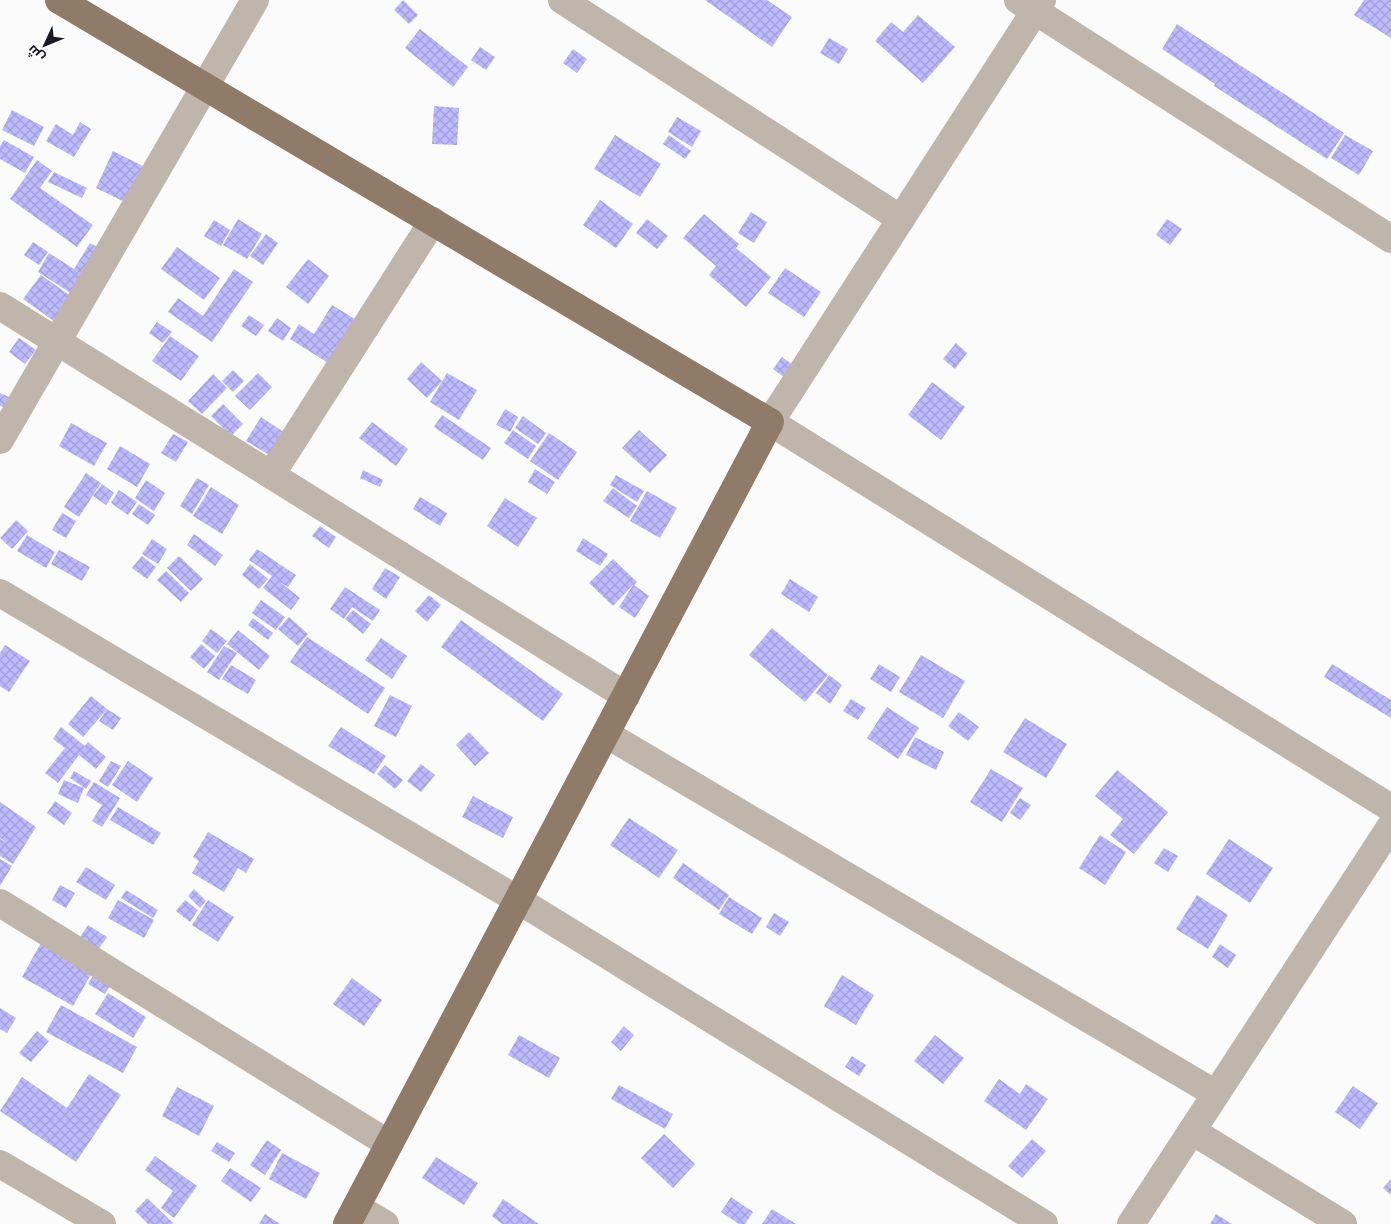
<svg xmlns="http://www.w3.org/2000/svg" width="1391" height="1224" viewBox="0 0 1391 1224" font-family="'Archivo Narrow',Cairo,sans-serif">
  <defs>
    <pattern id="building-cross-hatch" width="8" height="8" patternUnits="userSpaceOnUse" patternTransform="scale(1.25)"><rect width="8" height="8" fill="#bdbafe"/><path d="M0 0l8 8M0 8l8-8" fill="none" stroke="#a29fda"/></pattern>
  </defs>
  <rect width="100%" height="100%" fill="#fbfbfb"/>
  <g fill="url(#building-cross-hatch)">
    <path d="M403,0L418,15L409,24L394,10Z"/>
    <path d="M705,0H767L792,17L772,47Z"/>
    <path d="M1364,0H1391V38L1354,15Z"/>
    <path d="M918,15L955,47L923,83L875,41L891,22L903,32Z"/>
    <path d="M1177,24L1344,133L1327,159L1214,86L1215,84L1162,49Z"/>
    <path d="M420,29L468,67L453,87L405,48Z"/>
    <path d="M829,38L848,49L839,64L820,53Z"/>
    <path d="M480,47L495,57L486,70L471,60Z"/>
    <path d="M573,49L587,59L577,73L563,63Z"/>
    <path d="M434,106L459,108L457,145L432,144Z"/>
    <path d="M12,110L44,127L34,146L2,130Z"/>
    <path d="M677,117L701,131L692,147L668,132Z"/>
    <path d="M80,122L91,129L74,157L46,141L56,124L73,135Z"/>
    <path d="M615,135L661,164L640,197L594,169Z"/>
    <path d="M669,135L691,151L685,159L663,144Z"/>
    <path d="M1345,135L1373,151L1359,175L1331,158Z"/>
    <path d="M4,140L34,157L25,173L0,159V146Z"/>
    <path d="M113,151L151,170L133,206L96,188Z"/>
    <path d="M37,160L52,171L40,188L93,225L77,247L10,199Z"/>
    <path d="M54,172L87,188L82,198L48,182Z"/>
    <path d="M600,200L633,224L616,248L583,225Z"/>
    <path d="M751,212L767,222L754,243L738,233Z"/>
    <path d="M704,214L739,244L736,248L771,277L746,307L709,275L716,266L683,238Z"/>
    <path d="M238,219L262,234L247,259L223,245Z"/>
    <path d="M647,219L668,236L657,249L636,233Z"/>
    <path d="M1167,219L1182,229L1170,245L1156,235Z"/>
    <path d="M214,220L230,230L221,246L204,236Z"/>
    <path d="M266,234L278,243L263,265L250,256Z"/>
    <path d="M33,242L48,252L39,265L24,255Z"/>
    <path d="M90,243L102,250L74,295L38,272L49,253L74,269Z"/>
    <path d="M177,247L220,278L204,300L161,269Z"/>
    <path d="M308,259L329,276L308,304L286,287Z"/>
    <path d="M785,268L821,292L804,317L768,293Z"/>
    <path d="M234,269L253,282L212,342L168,312L178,298L203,316Z"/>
    <path d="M41,275L76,300L58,324L23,299Z"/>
    <path d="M332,305L363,324L336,368L290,339L299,324L314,334Z"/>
    <path d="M249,315L264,325L256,336L241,326Z"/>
    <path d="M277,318L291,328L283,341L268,331Z"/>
    <path d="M157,322L172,332L163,343L149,333Z"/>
    <path d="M170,336L199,356L181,381L152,361Z"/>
    <path d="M19,338L36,350L25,364L9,352Z"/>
    <path d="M956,343L967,353L955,369L943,359Z"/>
    <path d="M782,357L801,371L792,383L773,369Z"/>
    <path d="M421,362L442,381L427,398L407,379Z"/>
    <path d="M233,370L244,381L233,392L222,381Z"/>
    <path d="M258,373L272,387L250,410L235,396Z"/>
    <path d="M447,373L477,390L459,420L430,402Z"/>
    <path d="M213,374L227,388L202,414L188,401Z"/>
    <path d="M932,382L965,407L941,440L908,415Z"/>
    <path d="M0,393L11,398L7,408L0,406Z"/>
    <path d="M223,404L243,424L231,436L211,416Z"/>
    <path d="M505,409L518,417L510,432L496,425Z"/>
    <path d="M442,415L491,448L483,460L434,427Z"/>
    <path d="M523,416L546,433L538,444L515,428Z"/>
    <path d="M261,417L288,435L274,458L246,441Z"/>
    <path d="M372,422L408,449L396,466L359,438Z"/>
    <path d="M71,423L107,443L94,466L59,446Z"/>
    <path d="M513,430L536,446L528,459L504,443Z"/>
    <path d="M639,430L667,455L650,473L622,448Z"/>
    <path d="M549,433L577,452L558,480L530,461Z"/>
    <path d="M173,434L188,442L176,462L161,453Z"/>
    <path d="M120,446L150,464L137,487L107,469Z"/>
    <path d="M535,469L555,482L547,494L528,482Z"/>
    <path d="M363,470L383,480L380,487L360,478Z"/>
    <path d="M86,473L101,483L79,517L64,507Z"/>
    <path d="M616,475L644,491L637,502L610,485Z"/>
    <path d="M197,478L209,485L192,514L180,506Z"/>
    <path d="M146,480L165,493L154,511L135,498Z"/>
    <path d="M102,484L114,493L106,505L93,496Z"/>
    <path d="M211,487L239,505L222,534L193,516Z"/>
    <path d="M613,488L637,506L629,518L603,501Z"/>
    <path d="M119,490L137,502L128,515L111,503Z"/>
    <path d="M647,491L677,508L660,538L630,521Z"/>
    <path d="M420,497L447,513L440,526L413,509Z"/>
    <path d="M505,498L537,518L518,547L487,526Z"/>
    <path d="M139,504L155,515L148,525L132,514Z"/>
    <path d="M62,513L76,521L66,538L52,530Z"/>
    <path d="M16,520L28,531L12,549L0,538Z"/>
    <path d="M320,526L336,537L329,548L312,536Z"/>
    <path d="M194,534L223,555L215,566L187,545Z"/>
    <path d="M27,535L55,552L46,568L17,551Z"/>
    <path d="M583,538L608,554L600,566L576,551Z"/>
    <path d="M152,539L167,549L158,564L142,554Z"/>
    <path d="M257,549L296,575L288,587L280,582L300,598L291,610L263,588L272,576L249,560Z"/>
    <path d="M59,550L90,567L82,581L51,564Z"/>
    <path d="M142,556L156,567L147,579L132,568Z"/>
    <path d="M179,556L203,579L191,591L167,568Z"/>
    <path d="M613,559L637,582L634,585L649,596L635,618L619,607L633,585L613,606L589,583Z"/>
    <path d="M250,564L268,579L259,589L242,575Z"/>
    <path d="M385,568L400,577L386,599L372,589Z"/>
    <path d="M166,571L189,593L181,602L157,580Z"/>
    <path d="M790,579L818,597L809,612L781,594Z"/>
    <path d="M345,587L380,610L373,621L352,607L344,619L330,609Z"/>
    <path d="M429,595L441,605L427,622L415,611Z"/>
    <path d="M261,600L285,617L276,630L252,613Z"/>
    <path d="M353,610L371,624L363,634L345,619Z"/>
    <path d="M289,617L308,634L298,646L278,629Z"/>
    <path d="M253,618L273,633L268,640L248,625Z"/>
    <path d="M461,620L563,694L543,721L441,647Z"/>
    <path d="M772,628L828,675L805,702L749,655Z"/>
    <path d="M211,629L227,641L217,653L202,641Z"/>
    <path d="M238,630L270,656L259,670L227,644Z"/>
    <path d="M307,637L385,688L368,714L290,662Z"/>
    <path d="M381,638L407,656L392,679L365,660Z"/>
    <path d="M201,644L215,656L204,669L190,657Z"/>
    <path d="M5,645L30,661L9,692L0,686V653Z"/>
    <path d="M224,646L237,653L219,680L207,672Z"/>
    <path d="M921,655L965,681L943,718L899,692Z"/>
    <path d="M879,664L900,677L891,692L870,679Z"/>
    <path d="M1332,664L1391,700V718L1324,677Z"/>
    <path d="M231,665L256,680L248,694L222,679Z"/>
    <path d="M829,675L842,685L830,704L816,693Z"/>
    <path d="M390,695L412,706L396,737L374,726Z"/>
    <path d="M91,696L107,709L83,737L68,724Z"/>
    <path d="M851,699L866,708L858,720L843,711Z"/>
    <path d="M887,707L919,728L898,759L867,738Z"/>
    <path d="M107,709L121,718L113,730L99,721Z"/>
    <path d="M959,712L979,727L968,741L948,726Z"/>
    <path d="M1025,718L1067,744L1046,778L1003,752Z"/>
    <path d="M61,727L85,746L88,742L106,757L96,769L79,755L58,783L45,773L65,748L53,739Z"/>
    <path d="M341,727L386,756L374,774L328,746Z"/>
    <path d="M469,732L489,753L475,766L456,745Z"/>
    <path d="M915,737L944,752L936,770L906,755Z"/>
    <path d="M111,761L121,766L108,787L99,781Z"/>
    <path d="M128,761L153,778L137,802L112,785Z"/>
    <path d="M421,764L435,775L421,792L407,781Z"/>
    <path d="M385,765L403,780L395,789L377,774Z"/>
    <path d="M991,769L1023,788L1002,822L970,802Z"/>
    <path d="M1117,770L1168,812L1134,854L1110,835L1123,819L1095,796Z"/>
    <path d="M74,771L91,781L86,789L70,778Z"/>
    <path d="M64,780L84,788L78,803L58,794Z"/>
    <path d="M94,782L120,798L102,827L92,821L102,805L86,795Z"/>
    <path d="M473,796L513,817L503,838L462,817Z"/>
    <path d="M1020,798L1031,805L1020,820L1010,813Z"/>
    <path d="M55,801L72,813L64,825L47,813Z"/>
    <path d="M0,802L36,827L13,864L0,856V839L6,842L0,838Z"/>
    <path d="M118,807L161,833L153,845L110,820Z"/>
    <path d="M629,818L678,850L659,878L610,845Z"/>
    <path d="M208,832L254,859L246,873L238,868L224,892L192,873L199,861L193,857Z"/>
    <path d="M1100,835L1126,852L1105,885L1079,868Z"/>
    <path d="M1229,839L1273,868L1250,903L1206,874Z"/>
    <path d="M1164,848L1178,856L1168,872L1154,863Z"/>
    <path d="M0,859L12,866L0,886Z"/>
    <path d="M683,863L729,895L719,910L673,878Z"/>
    <path d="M86,867L115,885L106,900L76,882Z"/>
    <path d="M60,885L75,893L66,908L52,900Z"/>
    <path d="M194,889L206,901L200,908L188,896Z"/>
    <path d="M126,890L158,910L153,918L121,898Z"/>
    <path d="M1197,895L1228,915L1208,949L1176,929Z"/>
    <path d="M729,897L762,918L752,934L719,914Z"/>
    <path d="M118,900L154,920L144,938L108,918Z"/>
    <path d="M185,900L198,910L190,922L176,911Z"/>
    <path d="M208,900L234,917L218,942L192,925Z"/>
    <path d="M774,913L789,922L780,936L766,927Z"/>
    <path d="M88,925L107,937L98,950L80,937Z"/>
    <path d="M42,941L94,969L73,1006L22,977Z"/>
    <path d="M1220,944L1236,955L1228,968L1212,957Z"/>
    <path d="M97,969L114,979L105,994L88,984Z"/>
    <path d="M842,975L874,995L856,1025L824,1006Z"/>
    <path d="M352,978L382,1000L364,1026L333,1004Z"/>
    <path d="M108,993L146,1017L133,1038L95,1014Z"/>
    <path d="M61,1005L137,1047L123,1073L46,1032Z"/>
    <path d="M0,1008L16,1018L7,1033L0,1029Z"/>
    <path d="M624,1026L634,1035L621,1051L611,1042Z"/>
    <path d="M37,1031L49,1041L31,1062L19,1053Z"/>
    <path d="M519,1035L560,1058L549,1078L508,1055Z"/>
    <path d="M935,1035L964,1058L943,1084L914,1061Z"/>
    <path d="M852,1056L866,1065L859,1076L845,1067Z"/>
    <path d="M89,1074L121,1095L76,1162L0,1111L22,1077L67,1108Z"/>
    <path d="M999,1079L1020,1094L1026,1084L1048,1099L1026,1130L984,1101Z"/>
    <path d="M619,1085L673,1114L665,1129L611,1099Z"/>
    <path d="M1353,1086L1378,1103L1360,1129L1335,1112Z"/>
    <path d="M177,1087L214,1106L199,1136L162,1116Z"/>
    <path d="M664,1134L695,1164L673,1188L641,1158Z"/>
    <path d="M1032,1139L1046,1151L1022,1178L1008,1166Z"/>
    <path d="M267,1140L281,1150L265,1175L250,1165Z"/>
    <path d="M217,1142L235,1153L229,1162L211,1151Z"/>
    <path d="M282,1153L320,1173L306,1199L269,1179Z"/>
    <path d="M155,1156L197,1186L174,1218L161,1208L173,1191L145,1170Z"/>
    <path d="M436,1157L478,1183L464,1205L422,1178Z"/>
    <path d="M230,1168L261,1188L251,1202L221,1181Z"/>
    <path d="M1391,1179V1195L1383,1188Z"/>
    <path d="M731,1197L753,1212L745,1224H739L721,1212Z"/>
    <path d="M147,1198L173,1223L172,1224H148L135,1211Z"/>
    <path d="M503,1199L539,1224H502L492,1216Z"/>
    <path d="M772,1209L796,1224H762Z"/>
    <path d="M265,1214L280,1224H259Z"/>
    <path d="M1216,1214L1232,1224H1210Z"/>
  </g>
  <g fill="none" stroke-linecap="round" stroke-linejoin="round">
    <g stroke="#c0b5aa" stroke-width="28">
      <path d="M562,0L901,219"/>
      <path d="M1018,0L1391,239"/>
      <path d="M1042,0L770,422L1391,808"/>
      <path d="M0,306L626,696"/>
      <path d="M0,440L255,0"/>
      <path d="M271,475L433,221"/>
      <path d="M0,593L518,900L1044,1224"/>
      <path d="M606,734L1216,1094"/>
      <path d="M0,903L389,1144"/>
      <path d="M1192,1131L1343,1224"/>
      <path d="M0,1164L102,1224"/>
      <path d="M356,1207L385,1224"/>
      <path d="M1131,1224L1391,826"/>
    </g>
    <path stroke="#8f7b67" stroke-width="28" d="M59,0L770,422L347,1224"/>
  </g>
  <g transform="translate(45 45) rotate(226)" stroke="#ffffff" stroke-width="4" paint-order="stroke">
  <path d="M0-4L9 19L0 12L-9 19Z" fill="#1a1a26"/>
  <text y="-8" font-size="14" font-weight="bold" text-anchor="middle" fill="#1a1a26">ش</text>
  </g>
</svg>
